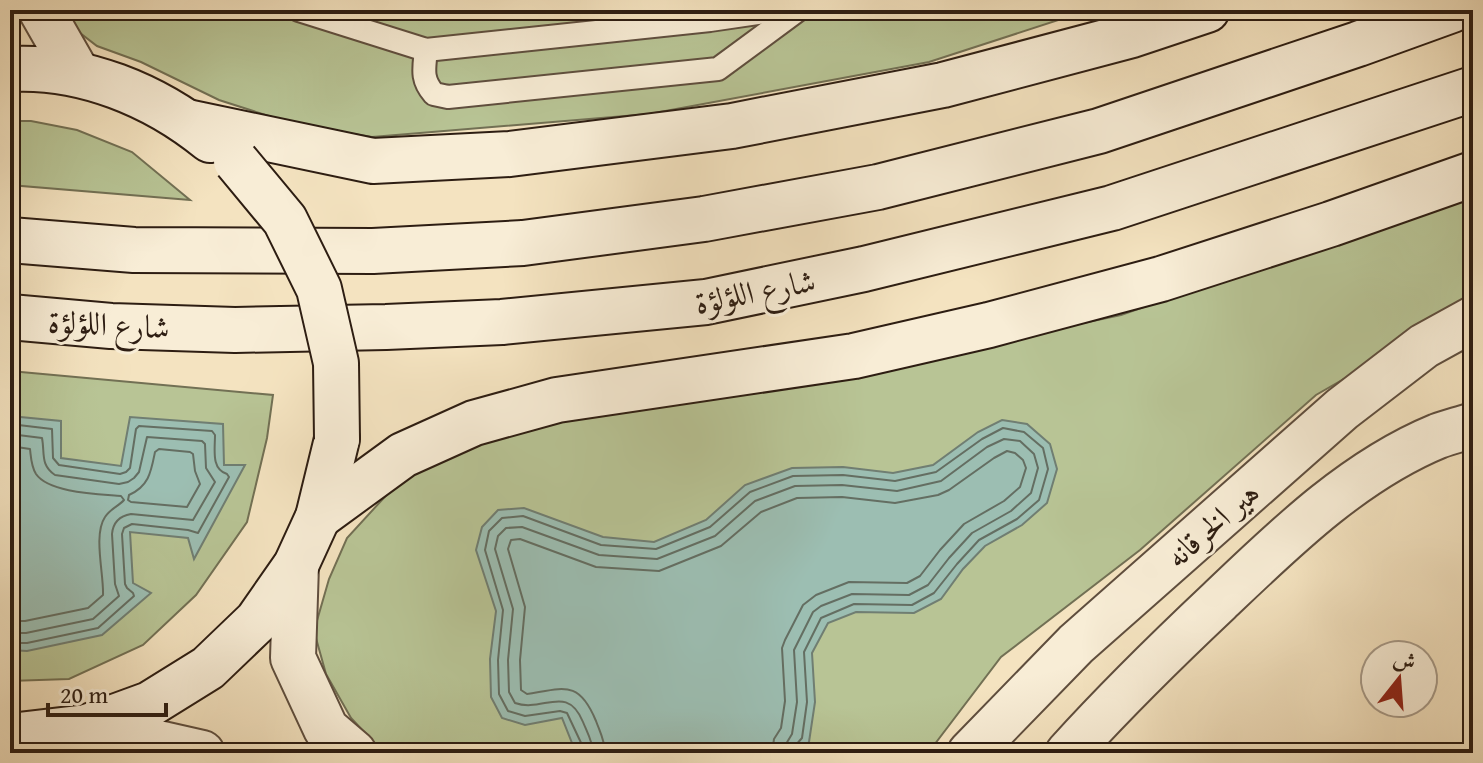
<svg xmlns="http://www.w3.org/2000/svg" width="1483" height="763" viewBox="0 0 1483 763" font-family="'Gentium Book Plus',Amiri,serif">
  <rect width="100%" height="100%" fill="#f4e3c0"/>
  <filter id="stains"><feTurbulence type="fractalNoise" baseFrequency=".0025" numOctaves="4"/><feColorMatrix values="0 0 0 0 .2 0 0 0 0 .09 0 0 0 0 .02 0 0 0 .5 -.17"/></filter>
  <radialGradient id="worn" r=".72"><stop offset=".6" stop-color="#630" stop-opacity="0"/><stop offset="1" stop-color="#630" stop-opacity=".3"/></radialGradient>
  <g fill="#b8c495" stroke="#727054" stroke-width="2">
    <path d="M60,10H1089L929,62L649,114L372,137L297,125L219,100L141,62L97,46L71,26Z"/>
    <path d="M10,121H31L77,130L132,152L190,200L10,185Z"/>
    <path d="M1473,192V290L1415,338L1316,395L1140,550L1001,657L928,753H390L380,749L351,718L326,674L314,631L329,579L347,538L392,489L446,450L531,417L789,385L1121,315Z"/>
    <path d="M10,371L273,395L267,438L247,522L196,595L143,645L69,679L10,681Z"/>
  </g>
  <g fill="#9cbeb2" stroke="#707e72" stroke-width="2">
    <path d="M10,416L61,421V458L121,466L130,417L223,424L224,465H245L194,559L188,538L130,532L133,583L151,593L102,635L27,651L10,650Z"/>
    <path d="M1002,420L1027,424L1050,444L1057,469L1047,503L1022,525L985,546L963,569L941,599L914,613L856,612L828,623L812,653L815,702L809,742L800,753H576L562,718L525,725L502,718L491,697L490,659L496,611L476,550L482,527L498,510L524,508L603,537L654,542L706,520L745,485L792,468L843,467L893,473L933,465L978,432Z"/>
  </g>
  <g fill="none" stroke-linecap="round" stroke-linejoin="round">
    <g stroke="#646e62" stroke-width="2">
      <path d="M10,424L52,429L53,458L59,465L120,474L126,472L130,468L136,429L139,426L212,431L215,435C215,450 211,469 227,474L229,477L198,533L188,530L132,524L124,528L122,534L125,584L127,588L133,593L134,596L98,628L27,643H10"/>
      <path d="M10,434L42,438C45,453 40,465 55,475L119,484L128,482L134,478L139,472L147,437L202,441L205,444L206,468L215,482L193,520L131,514C119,516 113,523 112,534L115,584L119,596L93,619L26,633H10"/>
      <path d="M10,446L30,449C31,457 31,466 36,474C49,493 99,494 121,496L124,500C119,506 110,509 105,517C93,535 104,574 103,595L88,608L25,621H10"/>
      <path d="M159,449L190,452L193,454L195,471L200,484L187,507L131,502L128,500L129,495C149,486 151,472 155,452Z"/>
      <path d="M583,753V747L567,713L560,711L525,716L508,711L499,694L498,660L503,610L485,550L489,531L502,518L523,516L601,545L656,549L710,527L750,492L793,476L843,475L895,481L936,472L982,439L1003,428L1024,432L1043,448L1048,469L1039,500L1017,519L979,540L957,564L934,593L912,605L854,604L821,618L804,652L807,702L802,738L795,746L794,753"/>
      <path d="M593,753C593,742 587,732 583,722C567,683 543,713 515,703L509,692L508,660L513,609L495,549L498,536L506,528L522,527L599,555L657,559L715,536L755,501L795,486L842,485L897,491L941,481L987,447L1004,439L1020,441L1034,454L1038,468L1031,493L1011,511L972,533L949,558L928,585L909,595L852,594L821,606L813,612L794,650L797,702L792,734L786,744L784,753"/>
      <path d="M605,753C605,741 600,732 596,721C579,680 565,688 527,694L521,690L520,660L525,607L508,549L511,540L520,539L596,567L659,571L721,546L761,512L797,498L842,497L895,503L938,495L949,490L994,458L1007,451L1015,453L1023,460L1026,468L1020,487L1004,501L964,524L940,550L920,576L907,583L849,582L816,595L803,605L785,640L782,648L785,701L781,728L774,739L772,753"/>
    </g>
    <g stroke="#5f4e3e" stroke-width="26">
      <g id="service">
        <path d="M299,10L426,50L710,20L779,10"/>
        <path d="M426,50C424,69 421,79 434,94L448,97L718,69L798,10"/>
      </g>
    </g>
    <g stroke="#5f4e3e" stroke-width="48">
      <g id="minor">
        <path d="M41,10L77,73"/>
        <path d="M296,565L293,658L326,729L354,753"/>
        <path d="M87,727L202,753"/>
        <path d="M970,753L1076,644L1342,409L1424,346L1473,319"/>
        <path d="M1068,753C1116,700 1167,650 1219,601C1284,539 1353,471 1438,436C1449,432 1461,429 1473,425"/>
      </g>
    </g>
    <g stroke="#2d1d12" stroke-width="48">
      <g id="secondary">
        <path d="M10,69C82,65 155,95 210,140"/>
        <path d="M187,122L373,161L510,154L732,126L943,85L1132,35L1207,10"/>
        <path d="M10,240L134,250L373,251L523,243L704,219L878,187L1099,131L1358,44L1452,10"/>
        <path d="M10,317L111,326L235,330L386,327L502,322L706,302L864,269L1112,208L1473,89"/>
        <path d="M318,517L403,455L474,423L557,400L854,356L989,325L1161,279L1331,224L1473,174"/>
        <path d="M10,736L87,727L150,704L208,668L257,621L296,565L318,517L337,439"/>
      </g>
    </g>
    <use href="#service" stroke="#f8edd6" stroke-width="22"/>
    <use href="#minor" stroke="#f8edd6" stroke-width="44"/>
    <use href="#secondary" stroke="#f8edd6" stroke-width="44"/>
    <g stroke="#2d1d12" stroke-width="48" stroke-linecap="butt">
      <path id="secondary-bridge" d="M236,161L285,220L319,289L336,363L337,439"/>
    </g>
    <use href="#secondary-bridge" stroke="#f8edd6" stroke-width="44"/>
  </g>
  <g text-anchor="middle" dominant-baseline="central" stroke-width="6" stroke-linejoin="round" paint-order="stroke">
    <g font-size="32" fill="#2d1d12" stroke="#f8edd6">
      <text transform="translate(755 291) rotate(-11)">شارع اللؤلؤة</text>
      <text transform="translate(109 324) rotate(3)">شارع اللؤلؤة</text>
      <text transform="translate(1212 524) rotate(-41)">هير الخرقانه</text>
    </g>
  </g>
  <rect width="1483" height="763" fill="none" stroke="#f4e3c0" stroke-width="40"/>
  <rect x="12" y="12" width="1459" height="739" fill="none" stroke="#2d1d12" stroke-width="4"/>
  <rect x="20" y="20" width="1443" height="723" fill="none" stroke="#2d1d12" stroke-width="2"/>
  <g transform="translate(1399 679) rotate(17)"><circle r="38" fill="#f8edd6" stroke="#a79a88" stroke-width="2"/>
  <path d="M0-6L14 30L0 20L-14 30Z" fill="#8f2418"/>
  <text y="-12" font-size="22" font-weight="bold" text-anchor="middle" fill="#2d1d12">ش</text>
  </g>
  <path d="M48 703v12h118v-12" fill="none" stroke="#2d1d12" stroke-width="4"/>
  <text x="60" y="703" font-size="24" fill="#2d1d12" stroke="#f8edd6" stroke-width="6" paint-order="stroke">20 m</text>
  <rect width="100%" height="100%" filter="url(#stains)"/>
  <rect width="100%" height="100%" fill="url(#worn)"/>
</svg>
